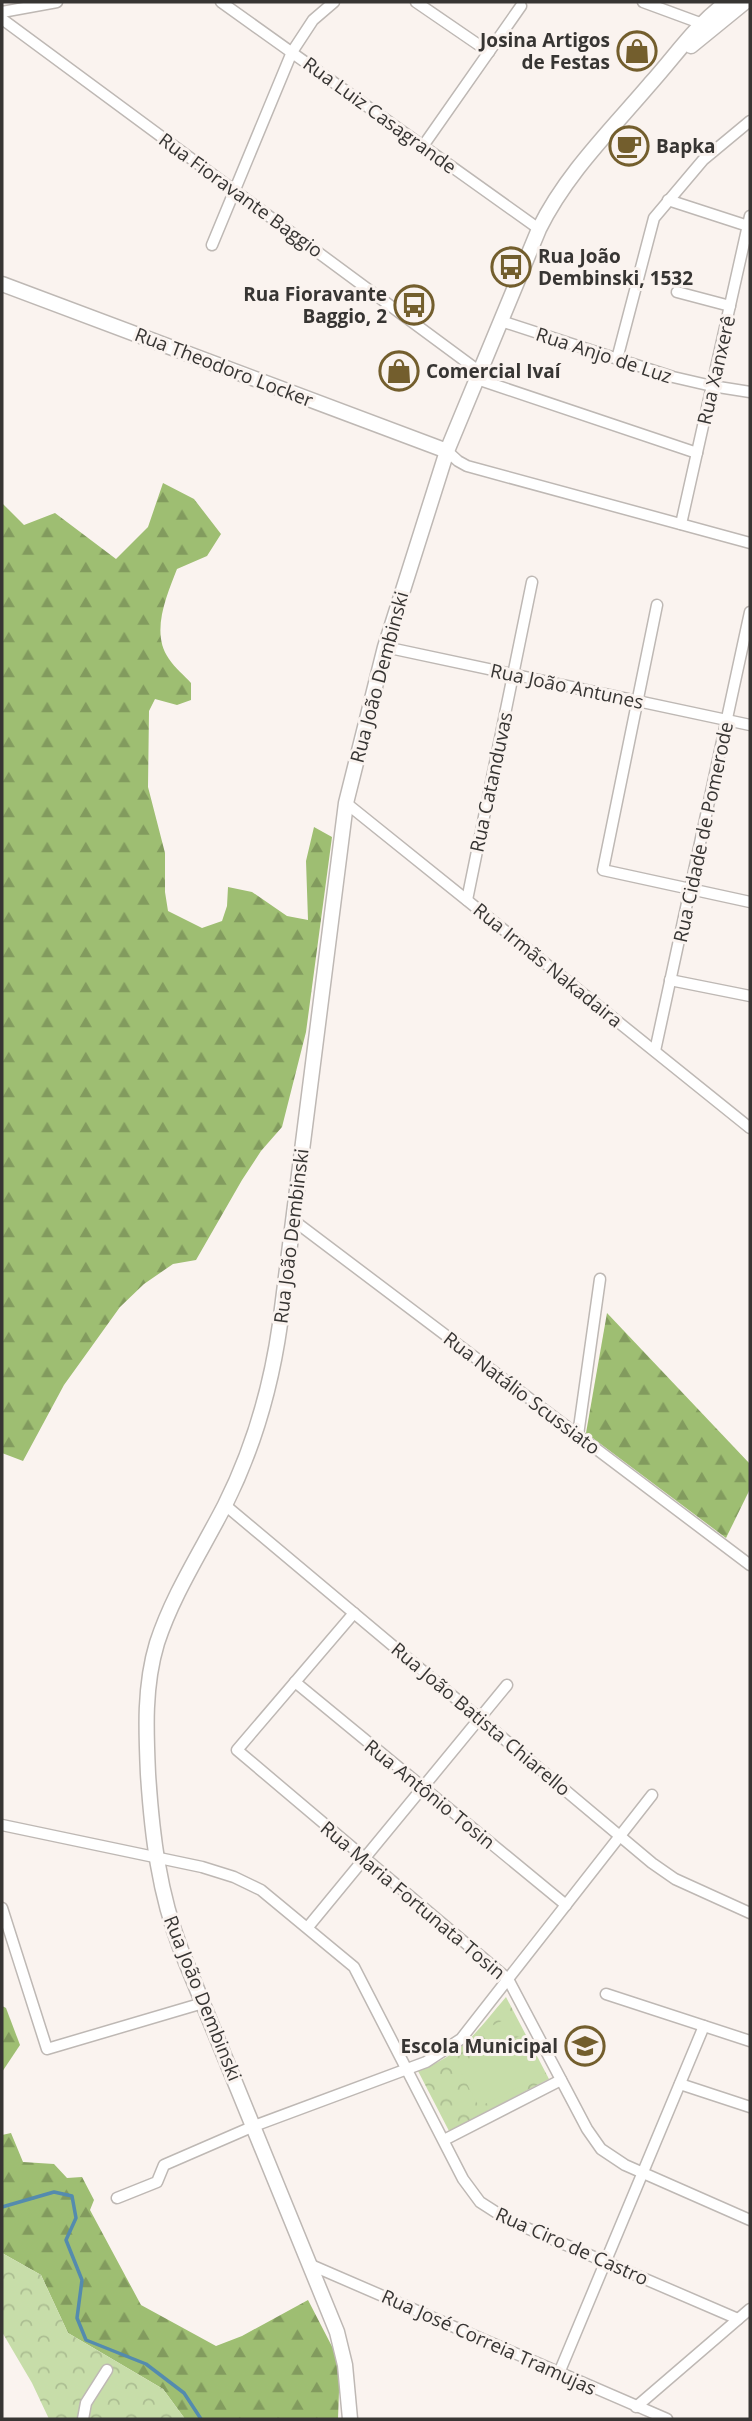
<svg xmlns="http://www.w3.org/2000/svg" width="752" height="2421" viewBox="0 0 752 2421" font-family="'Open Sans',sans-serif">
  <defs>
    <pattern id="forest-firs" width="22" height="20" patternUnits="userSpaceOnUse" patternTransform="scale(1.75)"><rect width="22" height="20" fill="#9ebe72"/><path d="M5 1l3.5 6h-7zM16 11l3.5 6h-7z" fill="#829b5e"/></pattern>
    <pattern id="park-crowns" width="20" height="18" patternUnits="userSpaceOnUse" patternTransform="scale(1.75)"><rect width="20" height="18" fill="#c7dda9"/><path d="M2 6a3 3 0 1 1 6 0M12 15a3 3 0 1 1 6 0" fill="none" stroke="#acbe92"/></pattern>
  </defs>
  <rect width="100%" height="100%" fill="#faf3ef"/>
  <g fill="url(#forest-firs)">
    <path d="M163,483L194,499L221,534L207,556L177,569C167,595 150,633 169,659C175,668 184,675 191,683V700L177,705L155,699L149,711L148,787L165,853V892L168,911L202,928L222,921L227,906L228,887L252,892L287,916L308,920L306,861L314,827L332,837L306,1032L282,1127L261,1151L242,1180L196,1260L173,1264L144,1284L120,1307L64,1385L23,1461L2,1453V503L24,525L55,513L116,559L148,527Z"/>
    <path d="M607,1313L750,1464V1489L726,1538L586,1433Z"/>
    <path d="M2,2006L6,2008L20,2045L2,2072Z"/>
    <path d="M11,2133L23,2162L54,2164L67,2178L82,2177L94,2200L90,2210L141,2305L216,2346L242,2336L308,2300L340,2362L338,2419H185L163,2389L68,2333L41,2275L2,2253V2135Z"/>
  </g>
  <g fill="url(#park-crowns)">
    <path d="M506,1997L549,2079L449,2131L418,2071C464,2053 475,2033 506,1997Z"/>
    <path d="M2,2253L41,2275L68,2333L163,2389L185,2419H49L32,2383L2,2332Z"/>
  </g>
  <g fill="#c7dda9">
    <path d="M510,2017L517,2032L489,2046L481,2031Z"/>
    <path d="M520,2036L540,2076L479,2107L458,2067Z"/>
  </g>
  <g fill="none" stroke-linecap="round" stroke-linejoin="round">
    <path stroke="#548bae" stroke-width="3.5" d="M2,2207L54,2192L72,2196L76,2218L66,2240L82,2280L77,2318L86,2340L146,2364L184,2393L201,2419"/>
    <g stroke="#beb8b4" stroke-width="13">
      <g id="minor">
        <path d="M221,2L539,229"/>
        <path d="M416,2L489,52"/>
        <path d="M643,2L700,23"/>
        <path d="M2,12L57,2"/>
        <path d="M2,19L480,372"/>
        <path d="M423,146L521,6"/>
        <path d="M668,200L748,226"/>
        <path d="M212,245L292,52L313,20L334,2"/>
        <path d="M677,292L730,306"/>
        <path d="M501,321L673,377L712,386L750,392"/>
        <path d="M617,359L654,218L703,160L750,121"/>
        <path d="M477,379L697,453"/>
        <path d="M447,451L458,461L467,466L750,543"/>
        <path d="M681,524L750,216"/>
        <path d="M657,605L603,870L750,902"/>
        <path d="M385,647L750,725"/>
        <path d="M346,803L750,1128"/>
        <path d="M467,900L532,582"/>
        <path d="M670,980L750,996"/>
        <path d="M655,1051L750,612"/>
        <path d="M293,1220L750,1565"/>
        <path d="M578,1435L600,1279"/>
        <path d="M225,1505L652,1863L675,1879L750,1913"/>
        <path d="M354,1613L237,1750L508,1979L587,2129L601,2149L625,2165L750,2220"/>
        <path d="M295,1682L566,1905"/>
        <path d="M2,1825L202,1867L234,1877L261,1890L354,1967L463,2179L480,2202L508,2220L738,2319"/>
        <path d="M2,1908L47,2049L203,2003"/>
        <path d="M308,1927L507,1685"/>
        <path d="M606,1994L750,2041"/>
        <path d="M680,2084L750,2107"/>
        <path d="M444,2140L561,2080"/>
        <path d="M117,2198L157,2182L164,2165L254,2126L426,2062L461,2039L652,1795"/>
        <path d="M311,2265L667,2419"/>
        <path d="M559,2373L704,2026"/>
        <path d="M636,2407L750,2309"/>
        <path d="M83,2419L86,2403L107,2370"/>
      </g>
    </g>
    <g stroke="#beb8b4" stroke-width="17">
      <g id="major">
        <path d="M691,46L745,2"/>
        <path d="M2,284L447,451"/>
        <path d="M350,2419L345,2365L337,2332L181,1950C159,1893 152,1835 148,1774C146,1730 144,1686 157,1643C173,1594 202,1550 225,1505C254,1447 271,1388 280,1324L346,803L385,647L447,451L539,229C566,174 610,131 650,84C677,54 694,27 727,2"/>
      </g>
    </g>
    <use href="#minor" stroke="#fff" stroke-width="10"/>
    <use href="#major" stroke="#fff" stroke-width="14"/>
  </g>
  <defs>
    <g id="shop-ring" transform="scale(2.0125)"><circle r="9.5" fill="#faf3ef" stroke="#735e2d" stroke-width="1.5"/><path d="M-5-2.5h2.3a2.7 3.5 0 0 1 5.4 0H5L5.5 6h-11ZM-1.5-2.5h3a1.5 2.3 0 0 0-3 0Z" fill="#735e2d"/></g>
    <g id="cafe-ring" transform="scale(2.0125)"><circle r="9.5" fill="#faf3ef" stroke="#735e2d" stroke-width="1.5"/><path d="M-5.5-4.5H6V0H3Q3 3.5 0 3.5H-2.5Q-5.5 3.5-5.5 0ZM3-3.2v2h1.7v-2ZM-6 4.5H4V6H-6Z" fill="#735e2d"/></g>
    <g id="bus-ring" transform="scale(2.0125)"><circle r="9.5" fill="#faf3ef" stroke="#735e2d" stroke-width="1.5"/><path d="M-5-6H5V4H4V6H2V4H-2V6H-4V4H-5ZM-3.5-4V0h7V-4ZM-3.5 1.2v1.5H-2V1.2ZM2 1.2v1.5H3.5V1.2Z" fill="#735e2d"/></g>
    <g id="school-ring" transform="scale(2.0125)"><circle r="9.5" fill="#faf3ef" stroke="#735e2d" stroke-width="1.5"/><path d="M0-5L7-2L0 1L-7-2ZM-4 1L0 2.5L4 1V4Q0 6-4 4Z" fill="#735e2d"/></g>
  </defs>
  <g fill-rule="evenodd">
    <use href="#shop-ring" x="637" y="51"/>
    <use href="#cafe-ring" x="629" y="146"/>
    <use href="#bus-ring" x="511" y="267"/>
    <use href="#bus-ring" x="414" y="305"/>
    <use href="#shop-ring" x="399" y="371"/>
    <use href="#school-ring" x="585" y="2046"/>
  </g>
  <g text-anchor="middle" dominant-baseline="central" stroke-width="6" stroke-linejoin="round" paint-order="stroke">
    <g font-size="19" font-weight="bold" fill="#373533" stroke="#faf3ef" text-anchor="end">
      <text x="610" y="40">Josina Artigos<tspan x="610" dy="22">de Festas</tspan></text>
      <text x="656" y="146" text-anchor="start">Bapka</text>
      <text x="538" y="256" text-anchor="start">Rua João<tspan x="538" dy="22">Dembinski, 1532</tspan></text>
      <text x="387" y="294">Rua Fioravante<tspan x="387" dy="22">Baggio, 2</tspan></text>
      <text x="426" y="371" text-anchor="start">Comercial Ivaí</text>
      <text x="558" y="2046">Escola Municipal</text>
    </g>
    <g font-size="19" fill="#373533" stroke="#faf3ef">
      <text transform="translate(380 115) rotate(36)">Rua Luiz Casagrande</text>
      <text transform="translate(241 195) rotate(36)">Rua Fioravante Baggio</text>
      <text transform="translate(604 355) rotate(18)">Rua Anjo de Luz</text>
      <text transform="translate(224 367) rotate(21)">Rua Theodoro Locker</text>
      <text transform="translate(716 370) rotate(-77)">Rua Xanxerê</text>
      <text transform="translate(379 677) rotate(-75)">Rua João Dembinski</text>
      <text transform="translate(567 686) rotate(12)">Rua João Antunes</text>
      <text transform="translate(491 782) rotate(-78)">Rua Catanduvas</text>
      <text transform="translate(703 832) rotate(-78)">Rua Cidade de Pomerode</text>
      <text transform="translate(548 965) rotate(39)">Rua Irmãs Nakadaira</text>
      <text transform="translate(291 1236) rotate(-83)">Rua João Dembinski</text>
      <text transform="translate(522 1393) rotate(37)">Rua Natálio Scussiato</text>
      <text transform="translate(481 1719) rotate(40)">Rua João Batista Chiarello</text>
      <text transform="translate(430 1794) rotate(39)">Rua Antônio Tosin</text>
      <text transform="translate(413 1900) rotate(40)">Rua Maria Fortunata Tosin</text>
      <text transform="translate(203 1998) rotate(68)">Rua João Dembinski</text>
      <text transform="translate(572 2246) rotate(24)">Rua Ciro de Castro</text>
      <text transform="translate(489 2342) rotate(24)">Rua José Correia Tramujas</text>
    </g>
  </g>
  <rect width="752" height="2421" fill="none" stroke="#373533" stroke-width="7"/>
</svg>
